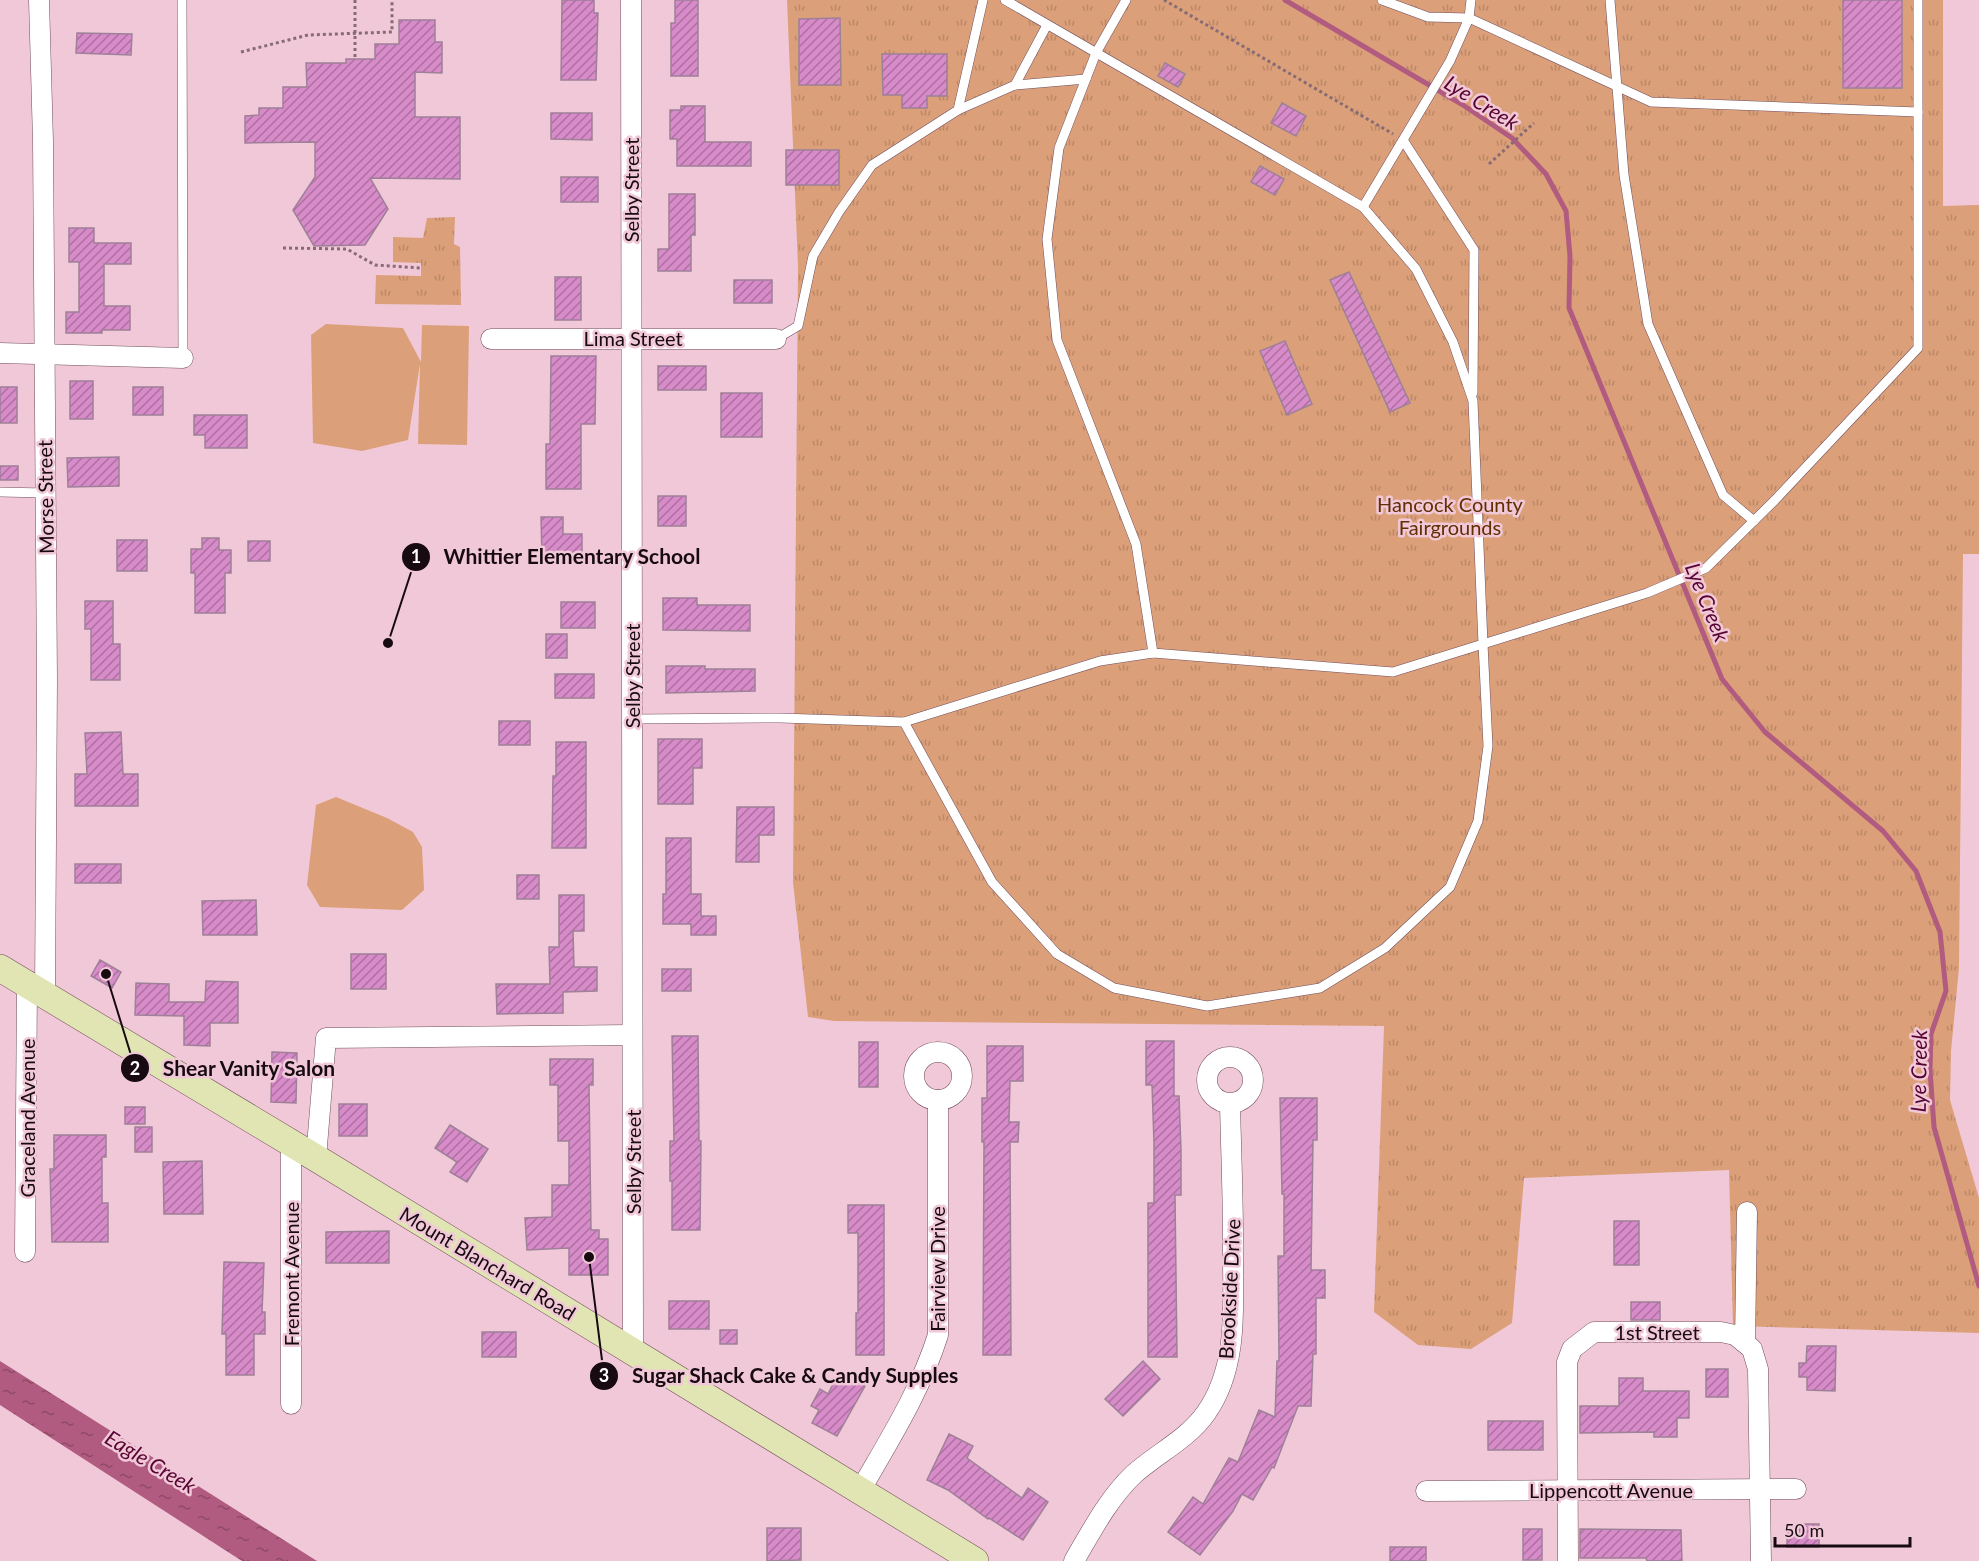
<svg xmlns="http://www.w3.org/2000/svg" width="1979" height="1561" viewBox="0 0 1979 1561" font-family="Lato,sans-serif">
  <defs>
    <pattern id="park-tufts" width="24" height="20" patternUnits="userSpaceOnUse" patternTransform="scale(1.5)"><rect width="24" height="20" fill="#db9f79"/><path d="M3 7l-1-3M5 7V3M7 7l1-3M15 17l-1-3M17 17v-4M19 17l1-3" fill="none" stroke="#bb8868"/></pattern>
    <pattern id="water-ripples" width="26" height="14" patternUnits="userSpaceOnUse" patternTransform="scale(1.5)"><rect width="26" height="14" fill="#b15b80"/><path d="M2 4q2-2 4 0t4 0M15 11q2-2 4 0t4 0" fill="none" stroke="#8f4967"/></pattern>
    <pattern id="building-hatch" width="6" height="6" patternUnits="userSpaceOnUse" patternTransform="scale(1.5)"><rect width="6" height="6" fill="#d78bc8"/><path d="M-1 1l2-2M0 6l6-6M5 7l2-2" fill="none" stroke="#ad70a1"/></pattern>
  </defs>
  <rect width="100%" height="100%" fill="#f1c8d7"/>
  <g fill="#db9f79">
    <path d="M326,324L403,328L421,362L422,325L469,326L467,445L418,444L420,364L408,440L362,451L313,443L311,335Z"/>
    <path d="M336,797L387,818L413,832L422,847L424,890L402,910L320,907L307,885L316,805Z"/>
  </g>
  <g fill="url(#park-tufts)">
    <path d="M787,0H1943V206L1979,205V554H1963L1959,968L1951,1051L1950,1100L1979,1198V1333L1733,1326L1729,1170L1524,1178L1512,1323L1471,1349L1418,1345L1374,1312L1384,1026L834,1021L808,1017L793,882L798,266Z"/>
    <path d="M455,217L454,244L460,247L461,305L375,304L376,275L421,276V263L393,262V237L423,238L427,218Z"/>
  </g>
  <path fill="url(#water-ripples)" d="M0,1361L317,1561H242L0,1405Z"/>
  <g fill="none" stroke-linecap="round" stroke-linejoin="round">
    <path stroke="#b15b80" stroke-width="5" d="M1285,0L1463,105L1512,138L1546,174L1566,211L1570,256L1569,308L1722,679L1765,732L1883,831L1916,871L1940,932L1946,991L1931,1034L1930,1070L1934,1127L1979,1286"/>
  </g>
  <g fill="url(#building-hatch)" stroke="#9e8098" stroke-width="1.5">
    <path d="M562,0H594V13H598L596,80H561Z"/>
    <path d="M675,0H698V76H671V23H675Z"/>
    <rect x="1843" y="0" width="59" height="88"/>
    <path d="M840,18L841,85H799V19Z"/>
    <path d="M399,20H435V42H442V73L415,72V117H460V179L370,178L388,209L365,245L314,246L293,210L315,177V142L245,143V116L259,115V108H283V87H307L306,63H346V59H375V44H399Z"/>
    <path d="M77,33L132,34L131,55L76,53Z"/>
    <path d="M882,54H947V96H927V108H902V95H883Z"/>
    <path d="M1165,63L1185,74L1178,87L1158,76Z"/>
    <path d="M1282,103L1306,116L1296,136L1271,123Z"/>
    <path d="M681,106H705V142H751V166H677V139H670V110H681Z"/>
    <path d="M551,113H592V140L551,139Z"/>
    <rect x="786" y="150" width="53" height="35"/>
    <path d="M1260,166L1284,179L1275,195L1251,182Z"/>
    <rect x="561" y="177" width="37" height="25"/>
    <path d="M669,194H695V235H691V271H658V249H669Z"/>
    <path d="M69,228H94V243H131V264H104V306H130V330H102V333H66V312H79V262H69Z"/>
    <path d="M1349,272L1410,403L1390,412L1330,280Z"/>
    <rect x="555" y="277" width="26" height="43"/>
    <rect x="734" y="280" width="38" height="23"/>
    <path d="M1285,341L1312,404L1287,415L1260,351Z"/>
    <path d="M551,356H596L595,424H581V489H546V444H550Z"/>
    <rect x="658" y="366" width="48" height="24"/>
    <rect x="70" y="381" width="23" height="38"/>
    <rect x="0" y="387" width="17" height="36"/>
    <rect x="133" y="387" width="30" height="28"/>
    <rect x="721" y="393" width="41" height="44"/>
    <path d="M194,415H247V448H205V435H194Z"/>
    <path d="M119,457V486L68,487L67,458Z"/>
    <rect x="0" y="466" width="18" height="14"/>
    <rect x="658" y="496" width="28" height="30"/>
    <path d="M541,517H563V534H582V557L542,558Z"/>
    <path d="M202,538H219V550H231V573H225V613H195V573H191V549H202Z"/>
    <rect x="117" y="540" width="30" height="31"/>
    <rect x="248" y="541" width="22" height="20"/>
    <path d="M663,598H697V605H750V631L663,630Z"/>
    <path d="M85,601H113V644H120V680H91V629H85Z"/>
    <rect x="561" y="602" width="34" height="26"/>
    <rect x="546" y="634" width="21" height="24"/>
    <path d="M666,666H705V669H755V691L666,693Z"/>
    <rect x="555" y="674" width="39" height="24"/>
    <rect x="499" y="721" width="31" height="24"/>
    <path d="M121,732L123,774H138V806H75V774H87L85,733Z"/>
    <path d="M658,739H702V768H693V804H658Z"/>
    <path d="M556,742H586V848H552L553,776H556Z"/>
    <path d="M737,807H774V835H759V862H736Z"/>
    <path d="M666,838H691V894H701V916H716V935H691V924H663V894H666Z"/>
    <rect x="75" y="864" width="46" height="19"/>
    <rect x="517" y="875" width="22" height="24"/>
    <path d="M559,895H584V931H573L574,967H597V991L563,992V1013L497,1014L496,984H550L549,947H559Z"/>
    <path d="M256,900L257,935H203L202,901Z"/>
    <rect x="351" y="954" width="35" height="35"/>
    <path d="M100,960L121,972L112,988L91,976Z"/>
    <rect x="662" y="969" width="29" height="22"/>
    <path d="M206,981L238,982V1023H210V1046L184,1045V1016L135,1015L136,983L169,984V1002H205Z"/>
    <path d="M672,1036H698L699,1141H701L700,1230H672V1181H670V1141H674Z"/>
    <path d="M1146,1041H1174V1096H1179L1181,1150V1195H1175L1177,1357H1148V1203H1154V1143L1152,1085H1146Z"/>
    <rect x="859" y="1042" width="19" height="45"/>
    <path d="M987,1046H1023V1081H1010L1009,1122H1019L1018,1142H1010L1011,1355H983L984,1142H982V1098H987Z"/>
    <path d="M272,1052L297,1053L296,1103L271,1102Z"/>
    <path d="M550,1059H593V1085H589L591,1230H599V1239H608V1275H569V1248L527,1250L525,1218L552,1217V1185H569V1141H558V1085H550Z"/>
    <path d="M1280,1098H1317V1140H1313L1311,1270H1325V1298H1316V1354H1313L1311,1406H1298L1274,1468L1272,1467L1253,1500L1242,1494L1233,1511L1200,1555L1168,1532L1193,1497L1203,1504L1229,1458L1238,1462L1259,1410L1275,1417L1277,1361H1279L1278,1256H1284V1194H1282Z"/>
    <rect x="339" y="1104" width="28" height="32"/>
    <rect x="125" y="1107" width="20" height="17"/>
    <path d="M450,1125L488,1149L467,1182L450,1172L457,1162L435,1148Z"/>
    <rect x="135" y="1127" width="17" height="25"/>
    <path d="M54,1135H106V1157H102V1203H108V1242H52L50,1169H54Z"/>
    <path d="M202,1161L203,1214H164L163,1162Z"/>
    <path d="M848,1205H884V1355H856V1313H858V1233H848Z"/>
    <rect x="1614" y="1221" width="25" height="44"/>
    <path d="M389,1231V1263H326V1232Z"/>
    <path d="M224,1262L264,1263L262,1312H265V1334H254V1375H226V1334H222Z"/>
    <rect x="669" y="1301" width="40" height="28"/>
    <rect x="1631" y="1302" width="29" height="18"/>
    <rect x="720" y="1330" width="17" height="14"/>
    <rect x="482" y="1332" width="34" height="25"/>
    <path d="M1807,1346H1836L1835,1391L1807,1390V1377H1799V1363H1806Z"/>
    <path d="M1143,1361L1160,1379L1123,1416L1105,1399Z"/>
    <rect x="1706" y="1369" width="22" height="28"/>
    <path d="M839,1372L865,1386L837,1436L812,1423L819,1410L811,1406L820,1389L828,1394Z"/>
    <path d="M1619,1378H1643V1391H1689V1418H1677V1437H1654V1432L1580,1433V1406H1619Z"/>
    <rect x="1488" y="1421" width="55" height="29"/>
    <path d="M949,1434L973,1446L967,1458L1022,1498L1028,1488L1048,1502L1023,1540L989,1518L988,1519L948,1490L927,1480Z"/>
    <rect x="1787" y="1524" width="32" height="23"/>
    <path d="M767,1528H801V1560L767,1561Z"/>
    <rect x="1523" y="1529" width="19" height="31"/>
    <path d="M1580,1529L1681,1530L1682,1561H1647L1646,1558H1580Z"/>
    <rect x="1390" y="1547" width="36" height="14"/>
  </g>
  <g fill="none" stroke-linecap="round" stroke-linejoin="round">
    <g stroke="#714e5c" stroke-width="10">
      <g id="service">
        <path d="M182,0L183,358"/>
        <path d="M1005,0L1363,207L1450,61L1469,18L1471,0"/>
        <path d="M1382,0L1428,17L1469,18L1651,102L1918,112"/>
        <path d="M1610,0L1624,175L1648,324L1723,495L1754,521"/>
        <path d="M1015,85L1047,25"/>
        <path d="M958,110L1015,85L1086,79"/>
        <path d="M1403,140L1474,250L1473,393"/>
        <path d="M1363,207L1416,269L1453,342L1473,401L1483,644L1647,593L1706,568L1775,500L1918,348V0"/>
        <path d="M776,339L798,326L813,256L839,212L872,165L958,110L983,0"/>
        <path d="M0,492L45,493"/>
        <path d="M633,719L780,718L904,722L1100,661L1153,653"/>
        <path d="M904,722L992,882L1057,954L1114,988L1207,1006L1320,988L1385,948L1450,887L1478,821L1488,746L1483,644L1393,672L1153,653L1136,544L1057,340L1047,239L1059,148L1096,53L1126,0"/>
      </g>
    </g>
    <g stroke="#714e5c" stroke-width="21">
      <g id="minor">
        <path d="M39,0L43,141L47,680L45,995"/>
        <path d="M631,0L633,1352"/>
        <path d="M491,339H776"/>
        <path d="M0,353L183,358"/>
        <circle cx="938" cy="1076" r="24"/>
        <circle cx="1230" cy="1080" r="23"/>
        <path d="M291,1145V1404"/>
        <path d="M316,1158L326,1038L632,1035"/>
        <path d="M1747,1212L1745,1343L1752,1349L1758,1369L1761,1561"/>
        <path d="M25,1252L27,984"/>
        <path d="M860,1491C889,1440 920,1392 938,1335V1100"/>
        <path d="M1426,1491L1796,1489"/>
        <path d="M1074,1561C1091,1532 1108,1499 1133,1475C1156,1454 1188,1439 1206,1413C1241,1364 1232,1297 1233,1240C1233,1195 1231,1149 1230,1104"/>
        <path d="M1568,1561L1567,1362L1572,1349L1594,1332H1721L1735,1335L1745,1343"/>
      </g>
    </g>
    <g stroke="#714e5c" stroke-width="28">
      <path id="secondary" d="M0,968L316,1158L975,1561"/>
    </g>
    <g stroke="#866b75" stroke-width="3" stroke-dasharray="3 3" stroke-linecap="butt">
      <path d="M355,0V59"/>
      <path d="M1164,0L1393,134"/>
      <path d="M241,52L308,35L392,32V0"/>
      <path d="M1489,164L1534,123"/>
      <path d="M283,248L347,249L375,265L421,268"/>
    </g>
    <use href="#service" stroke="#fff" stroke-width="9"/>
    <use href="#minor" stroke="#fff" stroke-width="20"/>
    <use href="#secondary" stroke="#e1e4b3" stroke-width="27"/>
  </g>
  <g text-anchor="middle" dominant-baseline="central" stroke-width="5" stroke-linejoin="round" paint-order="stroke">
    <g font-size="20" fill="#170a10" stroke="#f1c8d7">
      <text transform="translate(631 190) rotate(-90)">Selby Street</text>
      <text x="633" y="338">Lima Street</text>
      <text transform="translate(45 497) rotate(-91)">Morse Street</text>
      <text transform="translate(632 676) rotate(-90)">Selby Street</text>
      <text transform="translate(27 1118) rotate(-90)">Graceland Avenue</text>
      <text transform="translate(633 1162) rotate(-90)">Selby Street</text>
      <text transform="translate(488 1263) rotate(31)">Mount Blanchard Road</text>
      <text transform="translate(937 1269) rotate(-90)">Fairview Drive</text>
      <text transform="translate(291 1274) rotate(-90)">Fremont Avenue</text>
      <text transform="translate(1229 1289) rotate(-87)">Brookside Drive</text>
      <text x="1657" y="1332">1st Street</text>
      <text x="1611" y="1490">Lippencott Avenue</text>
    </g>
    <g font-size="20" fill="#612e01" stroke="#f1c8d7">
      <text x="1450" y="504">Hancock County<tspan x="1450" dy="23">Fairgrounds</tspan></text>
    </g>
    <g font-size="21" font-style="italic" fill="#570432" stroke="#f1c8d7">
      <text transform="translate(1482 102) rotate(32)">Lye Creek</text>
      <text transform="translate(1708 602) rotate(68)">Lye Creek</text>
      <text transform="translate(1918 1071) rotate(-89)">Lye Creek</text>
      <text transform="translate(151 1461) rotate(31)">Eagle Creek</text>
    </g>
  </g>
  <path fill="none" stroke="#170a10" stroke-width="2" d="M388 643L416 557M106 974L135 1068M589 1257L604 1376"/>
  <g fill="#170a10" stroke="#f1c8d7" stroke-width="2">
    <circle cx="388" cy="643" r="6"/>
    <circle cx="106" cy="974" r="6"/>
    <circle cx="589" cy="1257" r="6"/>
    <circle cx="416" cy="557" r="15"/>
    <circle cx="135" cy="1068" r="15"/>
    <circle cx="604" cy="1376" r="15"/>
  </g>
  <g font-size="18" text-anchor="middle" font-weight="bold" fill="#fff">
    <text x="416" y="563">1</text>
    <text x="135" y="1075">2</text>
    <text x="604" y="1382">3</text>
  </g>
  <g font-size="21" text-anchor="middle" font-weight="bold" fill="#170a10" stroke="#f1c8d7" stroke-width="5" stroke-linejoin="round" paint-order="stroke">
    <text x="572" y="564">Whittier Elementary School</text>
    <text x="249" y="1076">Shear Vanity Salon</text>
    <text x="795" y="1383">Sugar Shack Cake &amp; Candy Supples</text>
  </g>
  <path d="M1775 1537v9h135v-9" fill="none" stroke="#170a10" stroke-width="3"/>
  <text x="1784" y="1537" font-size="18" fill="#170a10" stroke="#f1c8d7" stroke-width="4.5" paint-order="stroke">50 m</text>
</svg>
